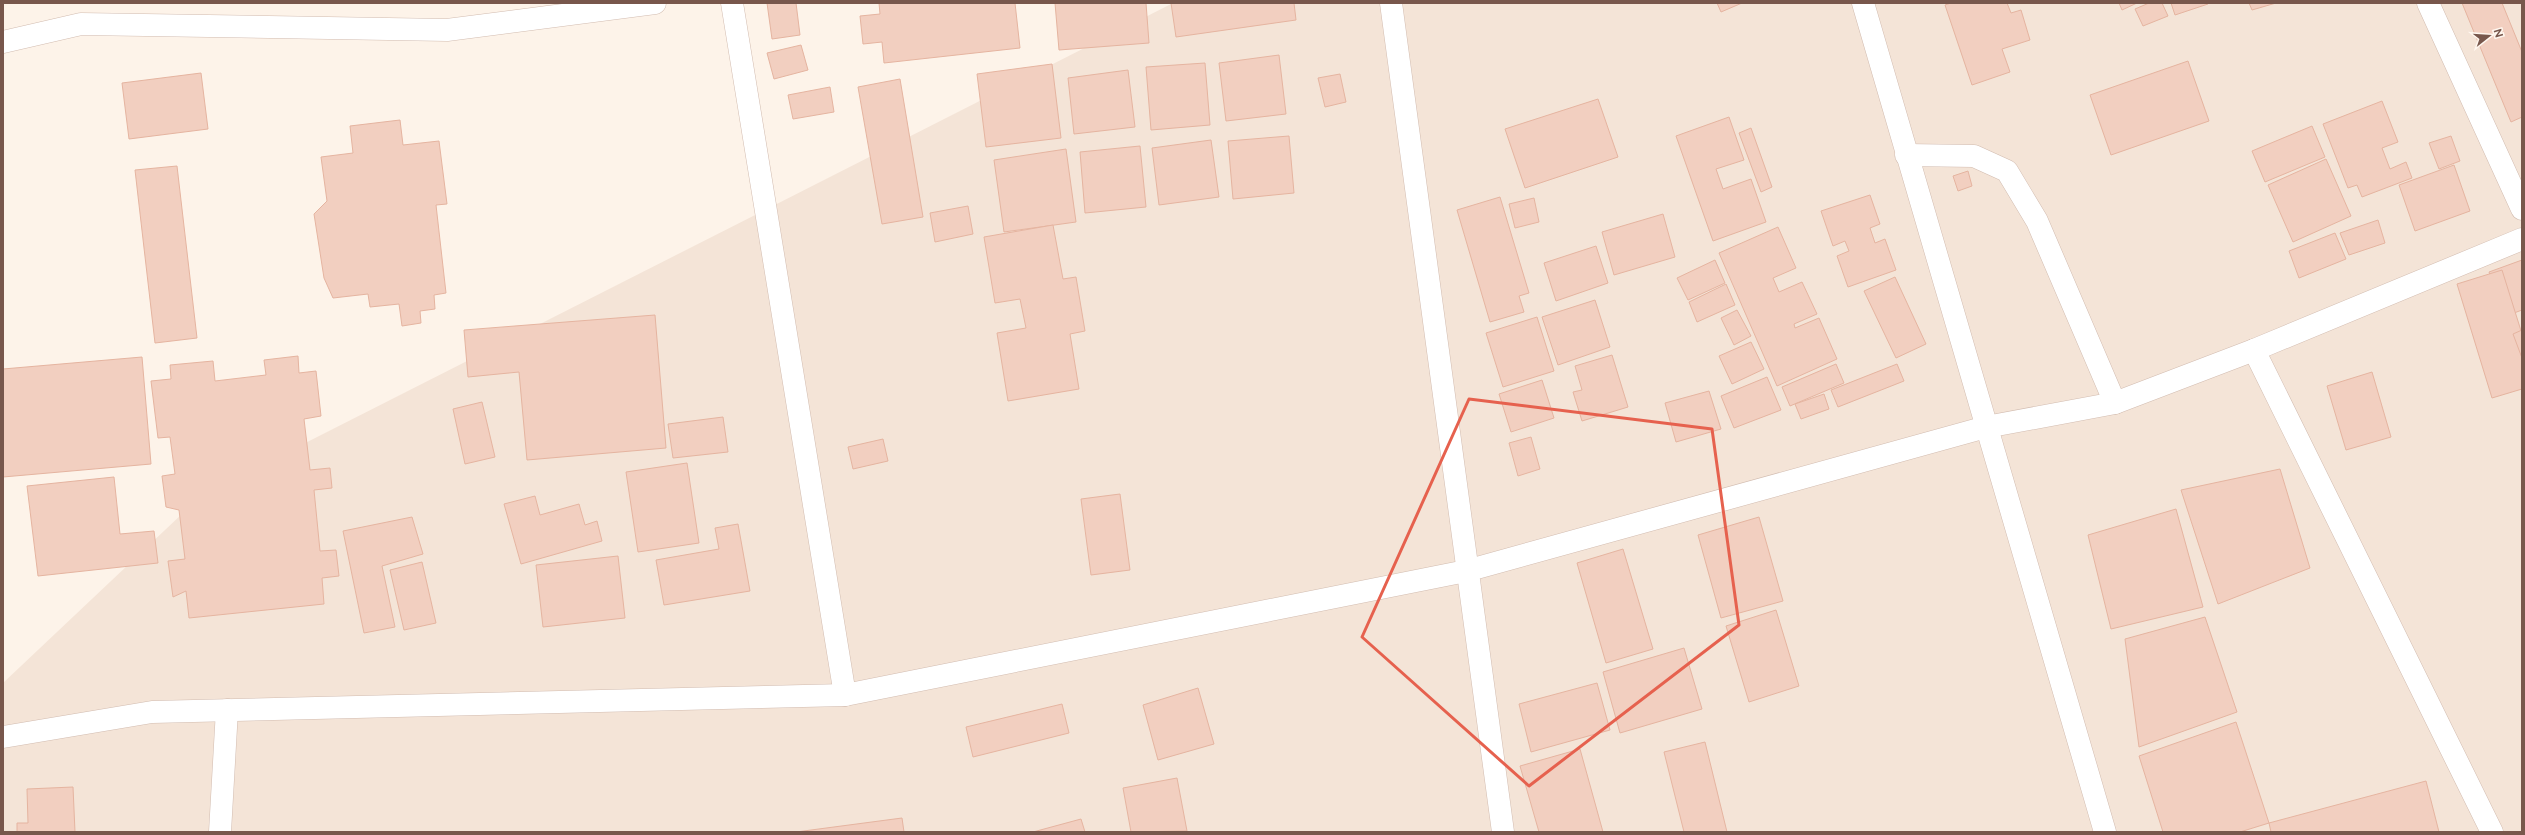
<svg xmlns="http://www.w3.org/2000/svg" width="2525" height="835" viewBox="0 0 2525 835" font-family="Raleway,sans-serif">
  <rect width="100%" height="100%" fill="#fdf3e9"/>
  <path fill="#f4e4d7" d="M1173,3H2522V832H3V683L201,496Z"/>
  <g fill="#f2cfc0" stroke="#e5b4a0">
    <path d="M767,3H796L800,35L772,39Z"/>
    <path d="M879,3H1015L1020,48L884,63L882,42L863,44L860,16L880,14Z"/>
    <path d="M1055,3H1146L1149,43L1059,50Z"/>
    <path d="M1171,3H1294L1296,20L1176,37Z"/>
    <path d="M1717,3H1742L1721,12Z"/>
    <path d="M1951,3H2007L2011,13L2021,10L2030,40L2002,49L2010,72L1972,85L1945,5Z"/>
    <path d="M2119,3H2137L2122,10Z"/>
    <path d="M2149,3H2162L2168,16L2143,26L2135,9Z"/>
    <path d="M2171,3H2208V4L2175,15Z"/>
    <path d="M2249,3H2276L2252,10Z"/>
    <path d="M2462,3H2502L2522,52V117L2511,122Z"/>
    <path d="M801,45L808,70L774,79L767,53Z"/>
    <path d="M1279,55L1286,114L1226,121L1219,63Z"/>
    <path d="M2188,61L2209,121L2111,155L2090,95Z"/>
    <path d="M1205,63L1210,125L1151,130L1146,67Z"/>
    <path d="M1052,64L1061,138L986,147L977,74Z"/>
    <path d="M1128,70L1135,127L1074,134L1068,78Z"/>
    <path d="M201,73L208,129L129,139L122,83Z"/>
    <path d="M1340,74L1346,102L1325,107L1318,78Z"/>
    <path d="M900,79L923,217L882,224L858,87Z"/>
    <path d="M830,87L834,112L793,119L788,95Z"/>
    <path d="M1598,99L1618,157L1525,188L1505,129Z"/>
    <path d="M2382,101L2398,142L2382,148L2390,169L2406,162L2412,178L2362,197L2357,185L2348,188L2323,124Z"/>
    <path d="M1729,117L1744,160L1716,169L1723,189L1751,179L1766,222L1713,241L1676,136Z"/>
    <path d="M400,120L403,145L439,141L447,204L436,205L446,293L434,295L435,309L420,311L421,323L402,326L399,304L370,307L368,294L333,298L324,278L314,214L327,201L321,157L353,153L350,126Z"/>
    <path d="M2312,126L2325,157L2265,182L2252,151Z"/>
    <path d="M1751,128L1772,187L1761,192L1739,133Z"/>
    <path d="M1289,136L1294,193L1233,199L1228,141Z"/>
    <path d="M2451,136L2460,161L2439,169L2429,143Z"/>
    <path d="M1211,140L1219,197L1159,205L1152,148Z"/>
    <path d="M1140,146L1146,207L1085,213L1080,152Z"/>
    <path d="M1066,149L1076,222L1004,232L994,160Z"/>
    <path d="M2326,159L2351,216L2293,242L2268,185Z"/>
    <path d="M2454,165L2470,211L2415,231L2399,185Z"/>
    <path d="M177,166L197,338L155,343L135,170Z"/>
    <path d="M1968,171L1972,186L1958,191L1953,176Z"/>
    <path d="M1870,195L1880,224L1870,228L1875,243L1885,239L1896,270L1848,287L1837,256L1849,251L1845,241L1833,246L1821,211Z"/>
    <path d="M1500,197L1529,293L1519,296L1524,312L1490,322L1457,210Z"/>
    <path d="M1534,198L1539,222L1515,228L1509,204Z"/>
    <path d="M968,206L973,234L935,242L930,213Z"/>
    <path d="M1663,214L1675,257L1614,275L1602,232Z"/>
    <path d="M2378,220L2385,243L2349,255L2340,233Z"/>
    <path d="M1053,225L1063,279L1076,277L1085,331L1070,334L1079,389L1008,401L997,333L1026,328L1020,299L995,303L984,237Z"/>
    <path d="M1778,227L1796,268L1773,278L1779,292L1802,282L1817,314L1794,324L1795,328L1819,318L1837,359L1777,386L1719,253Z"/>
    <path d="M2335,233L2346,259L2299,278L2289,251Z"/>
    <path d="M1596,246L1608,283L1556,301L1544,263Z"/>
    <path d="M1715,260L1725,283L1688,300L1677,278Z"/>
    <path d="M2522,260V310L2506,316L2489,272Z"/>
    <path d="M2502,270L2522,334V389L2492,398L2457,284Z"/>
    <path d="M1895,277L1926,344L1896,358L1864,291Z"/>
    <path d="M1726,284L1735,305L1697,322L1689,302Z"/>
    <path d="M1595,300L1610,347L1558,365L1542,317Z"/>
    <path d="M1737,310L1751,336L1734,345L1721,318Z"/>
    <path d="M655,315L666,448L527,460L519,372L468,377L464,330Z"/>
    <path d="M1537,317L1554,371L1503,387L1486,333Z"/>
    <path d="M2522,330V358L2513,334Z"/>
    <path d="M1751,342L1764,369L1732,384L1719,356Z"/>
    <path d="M1612,355L1628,407L1582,421L1573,392L1582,390L1575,366Z"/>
    <path d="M298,356L299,373L316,371L321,416L304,419L310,470L330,468L332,488L314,490L320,551L336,550L339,576L322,578L324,604L189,618L186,591L173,597L168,561L185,559L179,510L166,507L162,476L175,474L170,437L158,438L151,381L171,379L170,365L213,361L215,381L266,375L264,360Z"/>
    <path d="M142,357L151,464L3,477V369Z"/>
    <path d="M1836,364L1844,383L1790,406L1782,387Z"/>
    <path d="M1897,364L1904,381L1838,407L1831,390Z"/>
    <path d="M2372,372L2391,437L2346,450L2327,386Z"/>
    <path d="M1767,377L1781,410L1734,428L1721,396Z"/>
    <path d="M1542,380L1554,418L1511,432L1499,394Z"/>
    <path d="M1709,391L1721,429L1676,442L1665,403Z"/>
    <path d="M1824,394L1829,409L1801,419L1795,404Z"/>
    <path d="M482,402L495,457L465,464L453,409Z"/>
    <path d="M723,417L728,452L673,458L668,424Z"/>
    <path d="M1531,437L1540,469L1518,476L1509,443Z"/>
    <path d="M883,439L888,461L853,469L848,447Z"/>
    <path d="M687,463L699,543L638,552L626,472Z"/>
    <path d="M2280,469L2310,568L2218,604L2181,490Z"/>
    <path d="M114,477L120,534L154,531L158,563L38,576L27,486Z"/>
    <path d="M1120,494L1130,570L1091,575L1081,499Z"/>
    <path d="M535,496L540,515L579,504L585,525L597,521L602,541L521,564L504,504Z"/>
    <path d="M2176,509L2203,607L2111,629L2088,535Z"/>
    <path d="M412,517L423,554L382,566L395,627L364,633L343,531Z"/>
    <path d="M1759,517L1783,601L1721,618L1698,535Z"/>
    <path d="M738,524L750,591L664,605L656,560L719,549L715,528Z"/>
    <path d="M1623,549L1653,649L1606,663L1577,563Z"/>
    <path d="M618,556L625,618L543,627L536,565Z"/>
    <path d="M422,562L436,623L404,630L390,570Z"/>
    <path d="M1776,610L1799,686L1749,702L1726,626Z"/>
    <path d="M2205,617L2237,712L2139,747L2125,639Z"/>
    <path d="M1684,648L1702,709L1620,733L1603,672Z"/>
    <path d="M1597,683L1610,730L1531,752L1519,704Z"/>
    <path d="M1198,688L1214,744L1158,760L1143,705Z"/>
    <path d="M1062,704L1069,733L973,757L966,727Z"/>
    <path d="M2236,722L2269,823L2240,832H2163L2139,756Z"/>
    <path d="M1705,742L1727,832H1684L1664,752Z"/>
    <path d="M1580,749L1603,832H1539L1520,766Z"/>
    <path d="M1177,778L1187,831L1131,832L1123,788Z"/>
    <path d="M2426,781L2439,832H2271L2269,823Z"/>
    <path d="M73,787L75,832H17V823H28L27,789Z"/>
    <path d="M902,818L904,832H796Z"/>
    <path d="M1081,819L1085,832H1033Z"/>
  </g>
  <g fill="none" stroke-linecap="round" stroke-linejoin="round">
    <g stroke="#d2bcb0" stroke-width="23">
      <g id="minor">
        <path d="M732,3L845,695"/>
        <path d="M1391,3L1503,832"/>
        <path d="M1863,3L2105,832"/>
        <path d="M2428,3L2522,209"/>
        <path d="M3,42L81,24L447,30L655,3"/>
        <path d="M1906,155L1974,156L2007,171L2037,221L2115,403"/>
        <path d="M2254,350L2492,832"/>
        <path d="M3,737L152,712L845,695L1466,571L1986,427L2115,403L2254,350L2522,239"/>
        <path d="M220,832L227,710"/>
      </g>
    </g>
    <use href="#minor" stroke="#fff" stroke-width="22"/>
  </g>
  <path fill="none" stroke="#e6614e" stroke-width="3" stroke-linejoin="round" d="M1469,399L1712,429L1739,625L1529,786L1362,637Z"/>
  <rect width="2525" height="835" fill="none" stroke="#78574c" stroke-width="8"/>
  <g transform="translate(2489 36) rotate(73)" stroke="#fff7ef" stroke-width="3" paint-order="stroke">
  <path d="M0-3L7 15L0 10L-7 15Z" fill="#78574c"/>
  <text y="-6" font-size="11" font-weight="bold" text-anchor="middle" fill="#78574c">N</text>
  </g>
</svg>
